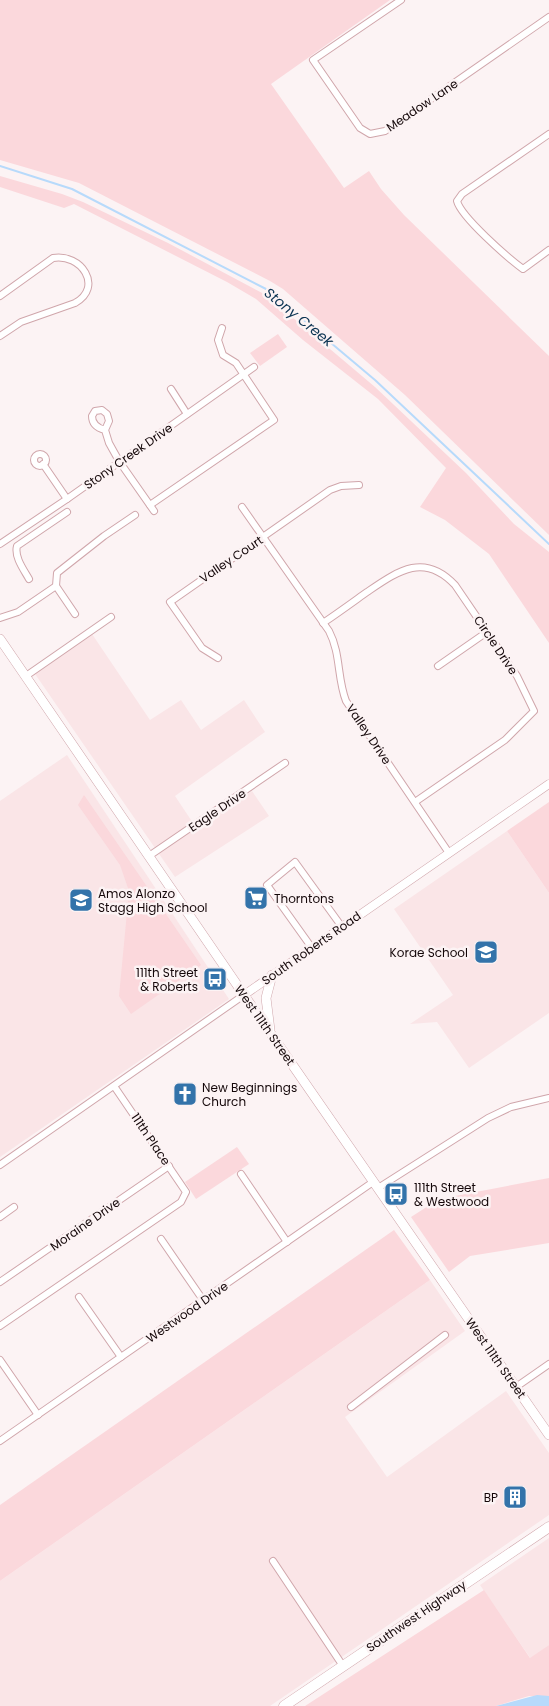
<svg xmlns="http://www.w3.org/2000/svg" width="549" height="1706" viewBox="0 0 549 1706" font-family="Poppins,sans-serif">
  <rect width="100%" height="100%" fill="#fcf3f4"/>
  <g fill="#fae5e7">
    <path d="M90,631L150,720L181,700L201,730L244,700L265,732L175,796L197,829L252,791L269,816L175,877L33,671Z"/>
    <path d="M67,755L229,999L0,1157V801Z"/>
    <path d="M507,831L549,893V1013L469,1068L437,1022L410,1024L453,995L394,909Z"/>
    <path d="M430,1280L465,1331L345,1417L387,1477L506,1391L549,1453V1515L270,1706H0V1581Z"/>
    <path d="M549,1538V1645L531,1659L480,1585Z"/>
  </g>
  <g fill="#fbd8dc">
    <path d="M0,0H390L271,84L344,188L369,171L381,189L404,215L549,356V535L405,395L283,289L270,281L79,183L0,160Z"/>
    <path d="M0,176L62,194L83,202L168,243L266,295L375,387L466,473L514,524L549,552V643L489,554L445,520L420,507L446,468L378,399L303,340L256,299L227,282L74,204L64,208L0,187Z"/>
    <path d="M278,334L287,347L260,366L250,353Z"/>
    <path d="M84,795L201,965L131,1014L119,996L129,891L120,865L78,805Z"/>
    <path d="M549,802V893L507,831Z"/>
    <path d="M237,1147L249,1164L196,1199L185,1182Z"/>
    <path d="M549,1178V1243L470,1256L449,1272L411,1217L439,1199Z"/>
    <path d="M394,1230L430,1280L0,1581V1505Z"/>
    <path d="M484,1590L530,1658L549,1645V1696H529L496,1706H305Z"/>
  </g>
  <path fill="#b7dafb" d="M537,1695L549,1696V1706H496Z"/>
  <g fill="none" stroke-linecap="round" stroke-linejoin="round">
    <path stroke="#b7dafb" stroke-width="2" d="M0,166L72,189L268,290L375,380L549,544"/>
    <g stroke="#d0a6ab" stroke-width="8">
      <g id="minor">
        <path d="M401,0L313,60L360,128L370,134L385,131L549,17"/>
        <path d="M549,134L462,194L457,201C461,217 508,258 523,269L549,250"/>
        <path d="M0,296L53,258C81,253 104,287 75,303L21,322L0,336"/>
        <path d="M171,389L187,414"/>
        <path d="M105,430C97,428 92,424 92,416L95,411L102,410L107,414L109,421L105,430L109,443L119,461L154,511"/>
        <circle cx="40" cy="460" r="6"/>
        <path d="M43,464L67,499"/>
        <path d="M150,505L274,420L236,363L223,355L218,340L222,328"/>
        <path d="M242,507L329,631C341,654 337,678 346,701L449,853"/>
        <path d="M0,544L67,499L254,367"/>
        <path d="M29,579C24,570 14,557 17,546L67,512"/>
        <path d="M56,586L75,614"/>
        <path d="M0,618L18,612L56,586L57,573L104,536L135,515"/>
        <path d="M323,623C338,613 353,602 367,592C398,571 424,552 455,585L517,676L534,711L505,740L415,802"/>
        <path d="M218,658L202,648L170,602L330,490L341,486L359,485"/>
        <path d="M438,666L487,632"/>
        <path d="M26,676L111,617"/>
        <path d="M149,856L285,763"/>
        <path d="M312,948L267,885L295,862L342,927"/>
        <path d="M0,1165L244,995"/>
        <path d="M241,1174L287,1242"/>
        <path d="M378,1188L488,1118L511,1107L549,1098"/>
        <path d="M0,1217L14,1207"/>
        <path d="M161,1239L203,1300"/>
        <path d="M0,1282L169,1166"/>
        <path d="M79,1297L121,1357"/>
        <path d="M0,1326L181,1202L186,1192L114,1086"/>
        <path d="M0,1360L38,1415"/>
        <path d="M516,1387L549,1364"/>
        <path d="M351,1407L445,1335"/>
        <path d="M0,1441L373,1182"/>
        <path d="M273,1561L343,1666"/>
      </g>
    </g>
    <g stroke="#d0a6ab" stroke-width="9">
      <path id="tertiary" d="M244,995L549,784"/>
    </g>
    <g stroke="#d0a6ab" stroke-width="10">
      <g id="secondary">
        <path d="M0,639L244,995L549,1435"/>
        <path d="M270,1030L266,998L272,975"/>
      </g>
    </g>
    <g stroke="#d0a6ab" stroke-width="11">
      <path id="primary" d="M284,1706L549,1527"/>
    </g>
    <use href="#minor" stroke="#fff" stroke-width="6"/>
    <use href="#tertiary" stroke="#fff" stroke-width="8"/>
    <use href="#secondary" stroke="#fff" stroke-width="9"/>
    <use href="#primary" stroke="#fff" stroke-width="10"/>
  </g>
  <defs>
    <g id="supermarket-square" transform="scale(1.25)"><rect x="-9" y="-9" width="18" height="18" rx="4" fill="#3373aa" stroke="#fcf3f4"/><path d="M-6-5.5h2.5l.6 2H6L4.5 2H-2.5L-4.4-4H-6ZM-1.5 3.2a1.3 1.3 0 1 0 .1 0ZM3 3.2a1.3 1.3 0 1 0 .1 0Z" fill="#fff"/></g>
    <g id="school-square" transform="scale(1.25)"><rect x="-9" y="-9" width="18" height="18" rx="4" fill="#3373aa" stroke="#fcf3f4"/><path d="M0-5L7-2L0 1L-7-2ZM-4 1L0 2.5L4 1V4Q0 6-4 4Z" fill="#fff"/></g>
    <g id="bus-square" transform="scale(1.25)"><rect x="-9" y="-9" width="18" height="18" rx="4" fill="#3373aa" stroke="#fcf3f4"/><path d="M-5-6H5V4H4V6H2V4H-2V6H-4V4H-5ZM-3.5-4V0h7V-4ZM-3.5 1.2v1.5H-2V1.2ZM2 1.2v1.5H3.5V1.2Z" fill="#fff"/></g>
    <g id="church-square" transform="scale(1.25)"><rect x="-9" y="-9" width="18" height="18" rx="4" fill="#3373aa" stroke="#fcf3f4"/><path d="M-1.2-6h2.4v3.5h3.3v2.4h-3.3V6h-2.4V-.1h-3.3v-2.4h3.3Z" fill="#fff"/></g>
    <g id="building-square" transform="scale(1.25)"><rect x="-9" y="-9" width="18" height="18" rx="4" fill="#3373aa" stroke="#fcf3f4"/><path d="M-4-6H4V6H1V3H-1V6H-4ZM-2.5-4.3h1.7v1.8h-1.7ZM.8-4.3h1.7v1.8H.8ZM-2.5-1h1.7V.8h-1.7ZM.8-1h1.7V.8H.8Z" fill="#fff"/></g>
  </defs>
  <g fill-rule="evenodd">
    <use href="#supermarket-square" x="256" y="898"/>
    <use href="#school-square" x="81" y="900"/>
    <use href="#school-square" x="486" y="952"/>
    <use href="#bus-square" x="215" y="979"/>
    <use href="#church-square" x="185" y="1094"/>
    <use href="#bus-square" x="396" y="1194"/>
    <use href="#building-square" x="515" y="1497"/>
  </g>
  <g text-anchor="middle" dominant-baseline="central" stroke-width="5" stroke-linejoin="round" paint-order="stroke">
    <g font-size="12" fill="#140709" stroke="#fcf3f4">
      <text transform="translate(422 105) rotate(-34)">Meadow Lane</text>
      <text transform="translate(128 456) rotate(-35)">Stony Creek Drive</text>
      <text transform="translate(231 559) rotate(-34)">Valley Court</text>
      <text transform="translate(496 645) rotate(56)">Circle Drive</text>
      <text transform="translate(369 734) rotate(56)">Valley Drive</text>
      <text transform="translate(217 810) rotate(-34)">Eagle Drive</text>
      <text transform="translate(311 948) rotate(-35)">South Roberts Road</text>
      <text transform="translate(265 1025) rotate(55)">West 111th Street</text>
      <text transform="translate(151 1139) rotate(56)">111th Place</text>
      <text transform="translate(85 1224) rotate(-35)">Moraine Drive</text>
      <text transform="translate(187 1312) rotate(-35)">Westwood Drive</text>
      <text transform="translate(496 1358) rotate(55)">West 111th Street</text>
      <text transform="translate(416 1616) rotate(-34)">Southwest Highway</text>
    </g>
    <g font-size="12" fill="#140709" stroke="#fcf3f4" text-anchor="start">
      <text x="98" y="893">Amos Alonzo<tspan x="98" dy="14">Stagg High School</tspan></text>
      <text x="274" y="898">Thorntons</text>
      <text x="468" y="952" text-anchor="end">Korae School</text>
      <text x="198" y="972" text-anchor="end">111th Street<tspan x="198" dy="14">&amp; Roberts</tspan></text>
      <text x="202" y="1087">New Beginnings<tspan x="202" dy="14">Church</tspan></text>
      <text x="414" y="1187">111th Street<tspan x="414" dy="14">&amp; Westwood</tspan></text>
      <text x="498" y="1497" text-anchor="end">BP</text>
    </g>
    <g font-size="14" font-style="italic" fill="#0a3352" stroke="#fcf3f4">
      <text transform="translate(299 317) rotate(39)">Stony Creek</text>
    </g>
  </g>
</svg>
